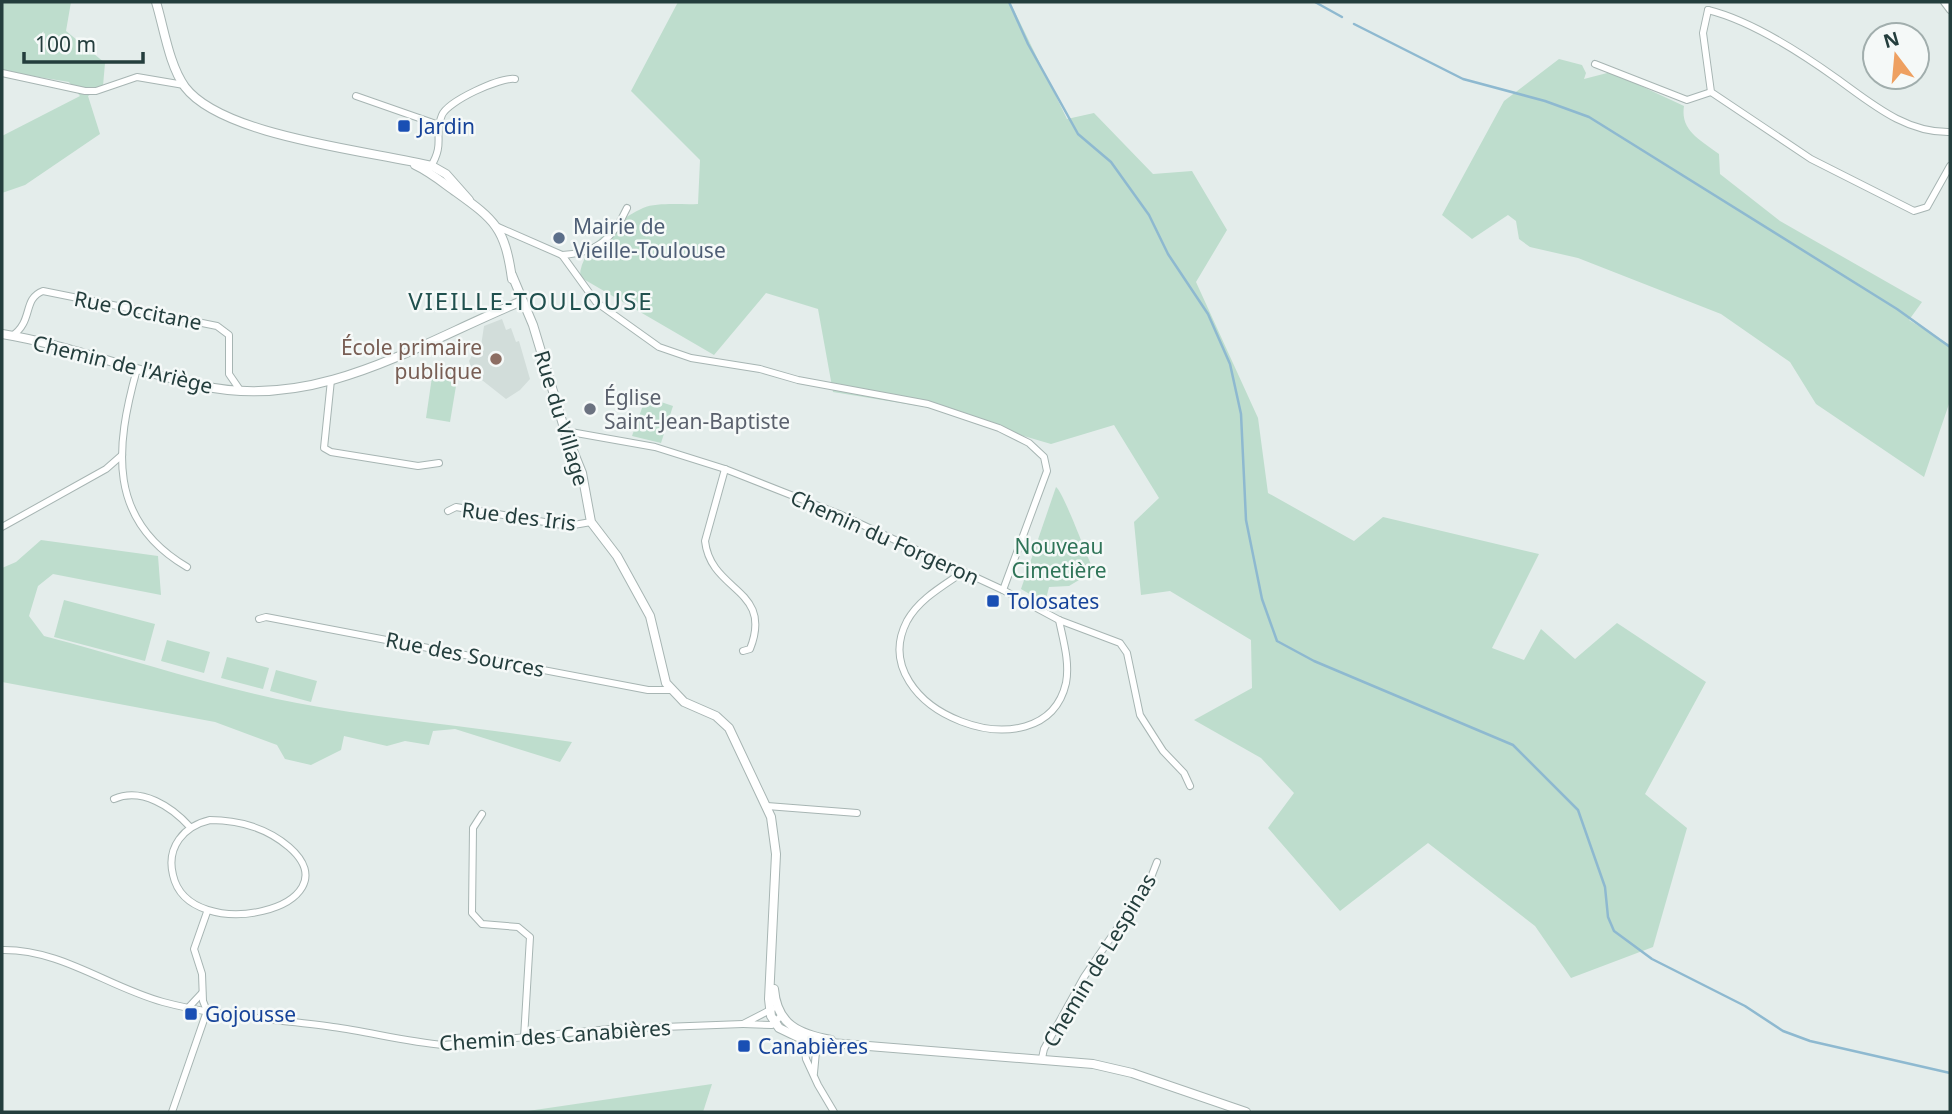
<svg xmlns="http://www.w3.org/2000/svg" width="1952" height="1114" viewBox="0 0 1952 1114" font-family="'Noto Sans',sans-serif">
  <rect width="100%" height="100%" fill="#e4edeb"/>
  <path fill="#d2ddda" d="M502,319L506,330L511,328L516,342L519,341L530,379L520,390L506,399L473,373L469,361L475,350L481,346L484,326Z"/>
  <g fill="#beddcd">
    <path d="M2,2H71L66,31L105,63L103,86L88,96L100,134L25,185L2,193V136L80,96L69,82L2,71Z"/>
    <path d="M678,2H1010L1067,119L1094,113L1153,174L1192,171L1227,230L1196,282L1258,418L1268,493L1354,541L1383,517L1539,554L1492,648L1524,660L1541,629L1575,659L1617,623L1706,682L1645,794L1687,828L1653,947L1571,978L1535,926L1428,843L1340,911L1268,828L1294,793L1261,758L1194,720L1252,688L1251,640L1170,591L1141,595L1134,522L1159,498L1114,425L1051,444L925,407L833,392L818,309L766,293L714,355L580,277C579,249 619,219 643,208C658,202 682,205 698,204L700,160L631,91Z"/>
    <path d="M1559,59L1582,65L1586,73L1584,79L1611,72L1684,106C1680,131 1701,140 1719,154L1720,174L1780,221L1922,302L1909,320L1950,345V401L1924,477L1816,404L1790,362L1721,314L1578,258L1530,247L1519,239L1516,221L1508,215L1472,239L1442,215L1504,101Z"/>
    <path d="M433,370L458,374L450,422L426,418Z"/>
    <path d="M646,397L673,406L661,443L632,436Z"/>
    <path d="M1056,487C1063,491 1087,557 1094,571L1069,586L1049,587L1045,603L1021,589Z"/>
    <path d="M41,540L158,556L161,595L53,574L38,586L29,616L44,636C127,658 214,687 297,703C388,720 480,727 572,742L560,762L455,729L433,731L429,745L405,741L387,746L344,736L341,750L311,765L285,759L277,745L215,722L2,682V568L16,562Z"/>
    <path d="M64,600L155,624L145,661L54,637Z"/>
    <path d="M167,640L210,652L204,673L161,661Z"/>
    <path d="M227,657L269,668L263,689L221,678Z"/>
    <path d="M276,670L317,681L311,702L270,691Z"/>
    <path d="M712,1084L703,1112H521Z"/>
  </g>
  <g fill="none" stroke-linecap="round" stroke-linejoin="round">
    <g stroke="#8eb9d0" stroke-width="2.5">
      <path d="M1009,2L1028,44L1078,134L1111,162L1149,215L1168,254L1208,314L1230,364L1241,414L1246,520L1262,599L1277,641L1314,661L1513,745L1578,810L1605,887L1608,917L1614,931L1652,959L1745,1006L1783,1031L1810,1041L1950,1073"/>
      <path d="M1315,2L1342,17"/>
      <path d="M1354,24L1463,79L1545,101L1589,117L1897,309L1950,347"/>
    </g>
    <g stroke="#a7b5b3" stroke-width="8">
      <g id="minor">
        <path d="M1944,2L1950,10"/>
        <path d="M1708,10L1703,33L1711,92L1811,159L1914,211L1927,207L1950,166"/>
        <path d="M1708,10C1749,20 1801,53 1836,78C1871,103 1905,133 1950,132"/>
        <path d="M1595,64L1687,100L1711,92"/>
        <path d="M2,73L85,91H96L137,77L184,85"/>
        <path d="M356,96L439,125"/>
        <path d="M430,168C446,142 433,136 442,115C448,101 500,77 515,79"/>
        <path d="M498,227L562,255L596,302L659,347L691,358L760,369L798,380L928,404L999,428L1029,443L1044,457L1047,471L1003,590"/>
        <path d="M562,255C597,253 613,239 627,208"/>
        <path d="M12,336C34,321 22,299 43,291L217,326L229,335V374L240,390"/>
        <path d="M137,369C115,448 107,520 187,567"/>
        <path d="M331,380L324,448L331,452L418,466L439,463"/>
        <path d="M565,431L655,447L725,469L839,514L1003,590L1059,620L1120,643L1127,653L1140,715L1163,751L1184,773L1190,786"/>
        <path d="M725,469L705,541C711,593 774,588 750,649L743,651"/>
        <path d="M448,511L456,507L568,526L591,522"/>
        <path d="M2,527L106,469L122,455"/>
        <path d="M963,572C943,586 919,599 907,621C861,710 1044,779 1066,683C1070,662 1063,640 1059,620"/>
        <path d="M259,619L266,617L648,690H670"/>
        <path d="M114,799C142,787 172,807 190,827"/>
        <path d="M767,806L857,813"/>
        <path d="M482,814L473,828L472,913L482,924L518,927L530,937L524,1038"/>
        <path d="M210,820C238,820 267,828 289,847C358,907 189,948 173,875C166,847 184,826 210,820Z"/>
        <path d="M207,912L194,949L202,974L203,1001L207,1011"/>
        <path d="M2,950C61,949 108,987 163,1002C218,1017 277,1019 333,1027C370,1032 407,1042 444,1045L610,1029L743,1024"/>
        <path d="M188,1008L202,993"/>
        <path d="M772,1009L743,1024L772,1025L781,1016"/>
        <path d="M809,1039L804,1045L806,1059L818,1085L834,1112"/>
        <path d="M1042,1058L1044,1049L1084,977L1150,880L1157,862"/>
        <path d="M814,1073L817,1041"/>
        <path d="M172,1112L207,1011"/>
      </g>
    </g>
    <g stroke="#a7b5b3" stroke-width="10">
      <g id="tertiary">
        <path d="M156,2C164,28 169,65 185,87C223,137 372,151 432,166L446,174L469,200"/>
        <path d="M415,165C430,172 442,182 456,192C495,220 505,228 512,279"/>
        <path d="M512,275L533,325L565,431L582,473L591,522L617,556L650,616L666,683L684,702L716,716L729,728L771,817L776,854L769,999L771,1016L779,1028L806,1041L1093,1064L1132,1073L1246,1112"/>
        <path d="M2,334C70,345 135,372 203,386C319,411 419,343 522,301"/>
        <path d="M774,989C777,1025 799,1034 831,1040"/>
      </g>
    </g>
    <use href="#minor" stroke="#fff" stroke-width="6"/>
    <use href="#tertiary" stroke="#fff" stroke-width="8"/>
  </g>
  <g fill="#1a4fb4" stroke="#f5f9f8" stroke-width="2.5">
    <rect x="397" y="119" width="14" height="14" rx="3.5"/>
    <rect x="986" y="594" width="14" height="14" rx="3.5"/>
    <rect x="184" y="1007" width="14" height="14" rx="3.5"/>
    <rect x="737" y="1039" width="14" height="14" rx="3.5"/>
  </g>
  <circle fill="#5c6f8a" stroke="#f5f9f8" stroke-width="2.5" cx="559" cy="238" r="7"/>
  <circle fill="#8d6e63" stroke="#f5f9f8" stroke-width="2.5" cx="496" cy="359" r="7"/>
  <circle fill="#6b7280" stroke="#f5f9f8" stroke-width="2.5" cx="590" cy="409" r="7"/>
  <g text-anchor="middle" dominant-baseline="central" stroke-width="5" stroke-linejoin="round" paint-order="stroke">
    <g font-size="21" fill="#164399" stroke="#f5f9f8" text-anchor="start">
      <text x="418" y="126">Jardin</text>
      <text x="1007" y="601">Tolosates</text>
      <text x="205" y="1014">Gojousse</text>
      <text x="758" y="1046">Canabières</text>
    </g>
    <g font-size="21" fill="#4e5e75" stroke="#f5f9f8" text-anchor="start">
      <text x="573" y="226">Mairie de<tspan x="573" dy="24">Vieille-Toulouse</tspan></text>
    </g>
    <g font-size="21" fill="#243e3d" stroke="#f5f9f8">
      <text transform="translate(138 310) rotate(11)">Rue Occitane</text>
      <text transform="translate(123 364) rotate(14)">Chemin de l'Ariège</text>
      <text transform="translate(562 418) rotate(73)">Rue du Village</text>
      <text transform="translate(519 516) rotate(7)">Rue des Iris</text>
      <text transform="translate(885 537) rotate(24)">Chemin du Forgeron</text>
      <text transform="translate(465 654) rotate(11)">Rue des Sources</text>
      <text transform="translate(1099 960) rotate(-59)">Chemin de Lespinas</text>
      <text transform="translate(555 1035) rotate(-4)">Chemin des Canabières</text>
    </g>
    <g font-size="21" fill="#785e54" stroke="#f5f9f8" text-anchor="end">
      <text x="482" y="347">École primaire<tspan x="482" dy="24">publique</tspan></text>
    </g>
    <g font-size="21" fill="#5b616d" stroke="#f5f9f8" text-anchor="start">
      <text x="604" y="397">Église<tspan x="604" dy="24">Saint-Jean-Baptiste</tspan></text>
    </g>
    <g font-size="21" fill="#2f7458" stroke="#f5f9f8">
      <text x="1059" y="546">Nouveau<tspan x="1059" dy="24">Cimetière</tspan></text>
    </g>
    <g font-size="24" letter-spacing="2" fill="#20504e" stroke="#f5f9f8">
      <text x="531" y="300">VIEILLE-TOULOUSE</text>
    </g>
  </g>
  <rect width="1952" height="1114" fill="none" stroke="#243e3d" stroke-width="7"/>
  <g transform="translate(1896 56) rotate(344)"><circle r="33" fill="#f5f9f8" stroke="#a1aead" stroke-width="2"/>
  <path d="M0-5L12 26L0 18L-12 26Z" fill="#eea061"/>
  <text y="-10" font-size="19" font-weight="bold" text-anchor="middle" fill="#243e3d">N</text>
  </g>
  <path d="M24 52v10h119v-10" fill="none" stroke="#243e3d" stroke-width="3.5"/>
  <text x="35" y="52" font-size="21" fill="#243e3d" stroke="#f5f9f8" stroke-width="5" paint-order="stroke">100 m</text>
</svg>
